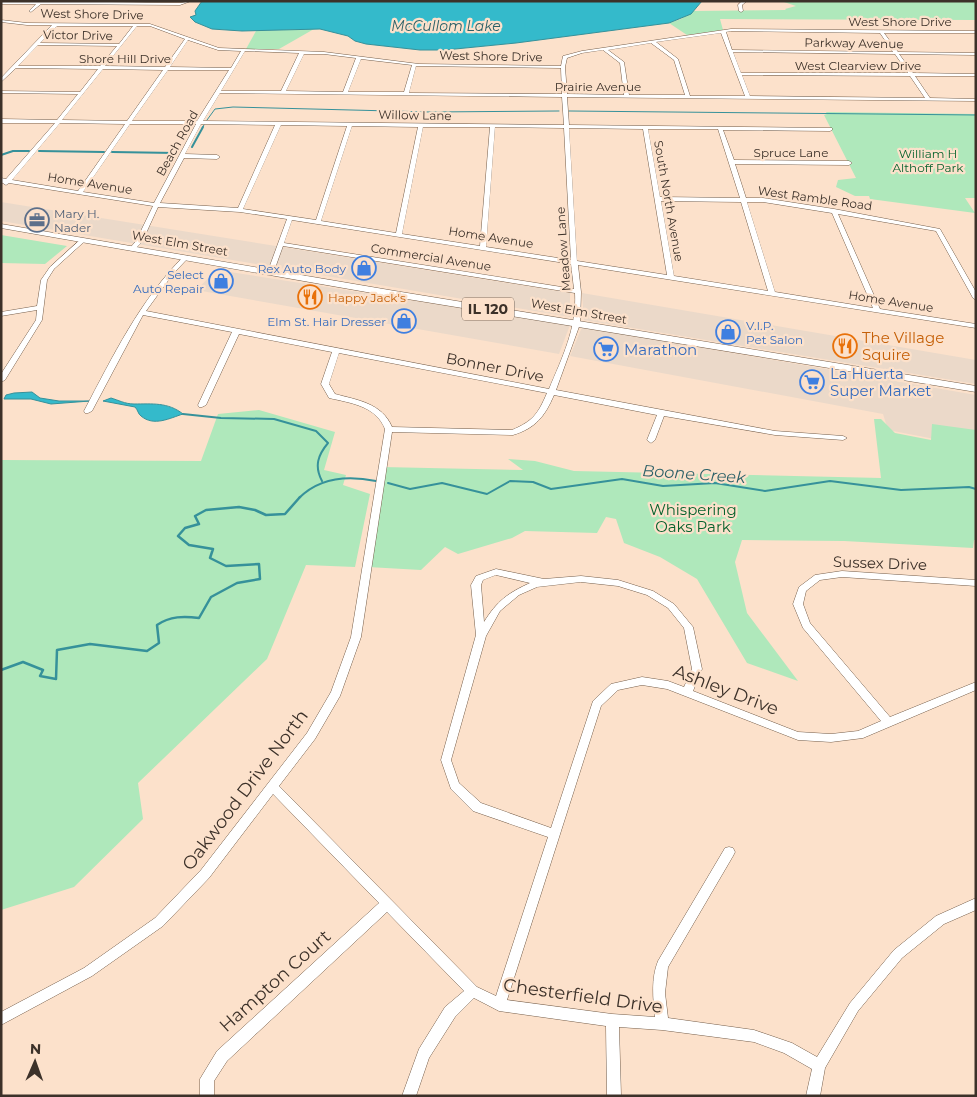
<svg xmlns="http://www.w3.org/2000/svg" width="977" height="1097" viewBox="0 0 977 1097" font-family="Montserrat,sans-serif">
  <rect width="100%" height="100%" fill="#fce1cb"/>
  <g fill="#ebd9c9">
    <path d="M1,202L570,293V317L1,221Z"/>
    <path d="M217,270L570,325L559,354L196,290Z"/>
    <path d="M582,293L976,360V384L584,320Z"/>
    <path d="M582,327L976,395V447L888,430L883,414L570,356Z"/>
  </g>
  <g fill="#afe8bb">
    <path d="M781,1H976V20L720,19L723,30L687,35L669,23L681,19L694,11L786,10L785,9L796,6Z"/>
    <path d="M314,29L279,49H246L256,31Z"/>
    <path d="M826,112L976,114V198H965L975,213L870,199L869,196H855L836,187L838,180L856,178L824,115L827,114Z"/>
    <path d="M1,235L67,246L45,264L1,263Z"/>
    <path d="M259,410L335,432L324,470L346,475L343,485L370,494L355,567L306,565L267,659L138,783L143,819L74,887L1,910V460L201,461L218,414Z"/>
    <path d="M874,419H881L895,433L931,440L932,424L976,430V540H974L973,548L844,541L742,540L735,562L747,613L798,681L747,663L697,579L660,557L624,543L616,519L606,517L597,533L525,531L512,538L458,554L445,547L421,570L368,567L382,467L523,470L508,459L535,461L574,471L881,478Z"/>
  </g>
  <g fill="#34bacb" stroke="#36919a">
    <path d="M202,1H702L691,14L669,23L516,43L445,50H420L366,44L355,41L348,36L320,29L242,31L212,29L195,22L190,17L196,15L195,11Z"/>
    <path d="M32,392L40,398L59,401H90L51,404L31,399H4L6,395L14,393Z"/>
    <path d="M111,398C118,400 125,404 134,404C152,404 168,402 183,414C170,418 154,427 141,416C138,414 138,410 135,407L103,401Z"/>
  </g>
  <g fill="none" stroke-linecap="round" stroke-linejoin="round">
    <g stroke="#36919a" stroke-width="1">
      <path d="M569,111L976,115"/>
      <path d="M207,120L215,109L233,107L430,112L559,111"/>
      <path d="M202,128L204,125"/>
    </g>
    <g stroke="#36919a" stroke-width="2">
      <path d="M192,147L203,127"/>
      <path d="M39,151L104,152"/>
      <path d="M112,152L176,153"/>
      <path d="M1,155L13,151H29"/>
      <path d="M183,414L221,418L274,419L316,431L328,443C318,455 314,466 322,481"/>
      <path d="M388,483L410,489L442,483L487,494L510,481L533,482L551,489L622,479L663,486L715,483L765,491L830,481L901,490L969,487L976,489"/>
      <path d="M299,498C320,477 347,475 376,481"/>
    </g>
    <path stroke="#36919a" stroke-width="2.5" d="M1,670L23,662L43,670L40,676L56,679L57,650L90,644L147,651L159,643L157,625C170,616 184,616 199,618L211,597L237,583L260,579L259,564L226,566L210,558L213,549L189,545L178,536L185,528L199,524L195,516L206,510L239,507L255,510L266,515L285,514L300,497"/>
    <g stroke="#765f4b" stroke-width="1">
      <g id="minor">
        <path d="M40,1L180,3L191,1L180,5L41,4L31,12L29,11L36,4H1V2Z"/>
        <path d="M742,1H747L742,5L743,11L741,12L739,11L738,5Z"/>
        <path d="M1,20L27,23L150,24L219,48L324,52L419,64L561,66L563,56L582,51L731,29L976,31V33H884L898,52L976,53V55L899,54L913,73L976,74V76H915L930,98L976,99V101L567,97L569,125L832,128V130L830,131L723,130L734,160L849,161L852,163L849,165L735,164L746,198H763L834,209L940,229L976,292V300L973,298L936,231L838,214L880,309L976,324V328L578,265L581,292L580,324L556,390L775,431L843,436L847,438L843,440L775,435L664,416L655,440L651,443L647,440L657,415L554,395C545,416 536,428 513,435L392,432L361,637L340,696L315,739L279,786L477,987L496,996L548,837L473,811L451,789L441,760L476,635L471,585L476,576L496,569L544,579L581,576L618,580L653,591L674,604L693,627L702,669L693,691L798,732L831,734L858,731L881,721L803,628L793,604L799,587L815,575L842,571L976,580V586L842,577L820,580L806,591L803,604L810,623L890,717L976,682V690L863,738L831,742L798,740L667,689L642,685L618,690L601,706L507,1000L612,1014L655,1017C653,999 651,978 658,961L725,848L729,847L733,848L735,852L733,856L668,967L665,993L668,1018L754,1030L792,1043L817,1057L850,1003L894,950L936,916L976,898V910L944,924L902,958L858,1011L825,1068L820,1096H806L812,1069L784,1053L754,1042L662,1030L619,1027L621,1096H607L606,1026L499,1011L474,998L455,1017L429,1058L416,1096H402L419,1049L445,1007L464,991L387,912L227,1061L214,1081V1096H200V1079L217,1051L379,903L273,794L209,878L163,926L92,976L1,1025V1012L84,968L155,918L201,870L307,733L331,692L351,637L385,429C376,406 351,403 329,398L321,384L332,352L239,334L206,405L202,407H199L198,405L232,332L143,315L92,411L88,413H85L84,411C113,356 140,300 184,256H188V258L173,274L146,311L549,389C562,358 577,328 575,293L283,246L274,271L269,272L268,271L287,219L240,212L158,207L142,242L135,249H131L130,248L136,241L153,206L9,183L6,185L1,182V178L6,179L55,123H1V119L57,120L78,94L1,93V91L80,92L98,69L16,68L1,82V78L52,25H27L1,22ZM57,26H133L119,44L40,43ZM137,26H150L185,39L165,67L105,66ZM731,31L880,33L893,52L732,50L726,32ZM721,33L745,96H690L678,59L656,42ZM188,40L218,50L241,51L231,68L170,67ZM651,43L674,60L685,95H629L624,62L608,50ZM38,45L117,46L100,66H18ZM603,50L620,63L624,95L567,94L565,67L567,58L582,53ZM245,51L299,53L281,91H221ZM733,52L895,54L908,73H741ZM304,54H324L356,58L343,92L286,91ZM361,59L412,65L404,92H348ZM416,66L561,68L562,94L409,93ZM103,69L163,70L127,121L62,120ZM168,70H229L197,121H132ZM742,75L910,76L925,98L750,96ZM220,93L562,97L564,125L203,121ZM60,123L125,124L78,191L12,180ZM130,124H196L154,203L83,192ZM201,124L275,125L238,208L160,203L184,158L217,159L220,157L217,155L185,154ZM281,125L347,126L316,220L243,209ZM352,126L418,127L396,233L321,221ZM423,127H490L480,246L402,234ZM495,127L564,128L571,260L486,247ZM569,128L643,129L667,275L577,261ZM648,129H718L740,198L660,197ZM661,201L741,202L768,291L674,276ZM747,202H763L832,213L873,308L775,292ZM292,220L571,264L574,289L284,243ZM339,353L547,393C538,414 533,421 512,430L392,427C382,403 357,400 335,394L329,384ZM496,575L530,583C508,593 497,601 484,622L481,585L483,580ZM581,582L618,586L647,595L668,608L684,628L692,669L684,687L668,681L642,677L611,684L593,701L551,828L481,803L459,783L451,760L486,636L500,611L519,595L537,587Z"/>
        <path d="M81,239L86,240L54,269L47,280L42,320L5,380L1,382V374L36,320L37,310L1,316V312L37,306L41,280L50,267Z"/>
      </g>
    </g>
    <g stroke="#765f4b" stroke-width="1">
      <path id="major" d="M1,224L395,291L976,386V392L395,297L1,228Z"/>
    </g>
    <use href="#minor" fill="#fff" fill-rule="evenodd"/>
    <use href="#major" fill="#fff" fill-rule="evenodd"/>
  </g>
  <defs>
    <g id="office-ring" transform="scale(1.25)"><circle r="9.5" fill="#fce1cb" stroke="#5c6f8a" stroke-width="1.5"/><path d="M-6-3h4V-5.5h4V-3h4V5H-6ZM-1-4.5V-3h2v-1.5ZM-6 0V1H6V0Z" fill="#5c6f8a"/></g>
    <g id="shop-ring" transform="scale(1.25)"><circle r="9.5" fill="#fce1cb" stroke="#3f7fe0" stroke-width="1.5"/><path d="M-5-2.5h2.3a2.7 3.5 0 0 1 5.4 0H5L5.5 6h-11ZM-1.5-2.5h3a1.5 2.3 0 0 0-3 0Z" fill="#3f7fe0"/></g>
    <g id="restaurant-ring" transform="scale(1.25)"><circle r="9.5" fill="#fce1cb" stroke="#e8710a" stroke-width="1.5"/><path d="M-5-6h1v4h1v-4h1v4h1v-4h1v5L-1.5 .5V6h-2V.5L-5-1ZM5-6V6H3V1.5H1.5Q1.5-4 5-6Z" fill="#e8710a"/></g>
    <g id="supermarket-ring" transform="scale(1.25)"><circle r="9.5" fill="#fce1cb" stroke="#3f7fe0" stroke-width="1.5"/><path d="M-6-5.5h2.5l.6 2H6L4.5 2H-2.5L-4.4-4H-6ZM-1.5 3.2a1.3 1.3 0 1 0 .1 0ZM3 3.2a1.3 1.3 0 1 0 .1 0Z" fill="#3f7fe0"/></g>
  </defs>
  <g fill-rule="evenodd">
    <use href="#office-ring" x="37" y="220"/>
    <use href="#shop-ring" x="364" y="268"/>
    <use href="#shop-ring" x="221" y="281"/>
    <use href="#restaurant-ring" x="310" y="297"/>
    <use href="#shop-ring" x="404" y="321"/>
    <use href="#shop-ring" x="728" y="332"/>
    <use href="#restaurant-ring" x="845" y="346"/>
    <use href="#supermarket-ring" x="606" y="349"/>
    <use href="#supermarket-ring" x="812" y="382"/>
  </g>
  <g text-anchor="middle" dominant-baseline="central" stroke-width="4.5" stroke-linejoin="round" paint-order="stroke">
    <g font-size="12" fill="#3c3129" stroke="#fce1cb">
      <text transform="translate(92 14) rotate(1)">West Shore Drive</text>
      <text x="900" y="21">West Shore Drive</text>
      <text transform="translate(78 35) rotate(1)">Victor Drive</text>
      <text transform="translate(854 43) rotate(1)">Parkway Avenue</text>
      <text transform="translate(491 56) rotate(1)">West Shore Drive</text>
      <text x="125" y="58">Shore Hill Drive</text>
      <text x="858" y="65">West Clearview Drive</text>
      <text x="598" y="86">Prairie Avenue</text>
      <text transform="translate(415 115) rotate(1)">Willow Lane</text>
      <text transform="translate(177 143) rotate(-61)">Beach Road</text>
      <text x="791" y="152">Spruce Lane</text>
      <text transform="translate(90 183) rotate(9)">Home Avenue</text>
      <text transform="translate(815 198) rotate(8)">West Ramble Road</text>
      <text transform="translate(669 201) rotate(80)">South North Avenue</text>
      <text transform="translate(491 237) rotate(9)">Home Avenue</text>
      <text transform="translate(180 243) rotate(10)">West Elm Street</text>
      <text transform="translate(563 249) rotate(-94)">Meadow Lane</text>
      <text transform="translate(431 257) rotate(9)">Commercial Avenue</text>
      <text transform="translate(891 301) rotate(9)">Home Avenue</text>
      <text transform="translate(579 311) rotate(10)">West Elm Street</text>
    </g>
    <g font-size="12" fill="#08632e" stroke="#fce1cb">
      <text x="928" y="153">William H<tspan x="928" dy="14">Althoff Park</tspan></text>
    </g>
    <g font-size="12" fill="#4e5e75" stroke="#fce1cb" text-anchor="start">
      <text x="54" y="213">Mary H.<tspan x="54" dy="14">Nader</tspan></text>
    </g>
    <g font-size="12" fill="#366cbe" stroke="#fce1cb" text-anchor="end">
      <text x="346" y="268">Rex Auto Body</text>
      <text x="204" y="274">Select<tspan x="204" dy="14">Auto Repair</tspan></text>
      <text x="386" y="321">Elm St. Hair Dresser</text>
      <text x="746" y="325" text-anchor="start">V.I.P.<tspan x="746" dy="14">Pet Salon</tspan></text>
    </g>
    <g font-size="12" fill="#c56008" stroke="#fce1cb" text-anchor="start">
      <text x="328" y="297">Happy Jack's</text>
    </g>
    <g font-size="14" font-style="italic" fill="#2c6168" stroke="#fce1cb">
      <text x="446" y="26">McCullom Lake</text>
    </g>
    <rect fill="#fce1cb" stroke="#76665a" stroke-width="1" x="462" y="297.5" width="52" height="23" rx="4"/>
    <g font-size="14" font-weight="bold" fill="#3c3129">
      <text x="488" y="309">IL 120</text>
    </g>
    <g font-size="15" fill="#c56008" stroke="#fce1cb" text-anchor="start">
      <text x="862" y="337">The Village<tspan x="862" dy="17">Squire</tspan></text>
    </g>
    <g font-size="15" fill="#366cbe" stroke="#fce1cb" text-anchor="start">
      <text x="624" y="349">Marathon</text>
      <text x="830" y="373">La Huerta<tspan x="830" dy="17">Super Market</tspan></text>
    </g>
    <g font-size="15" fill="#3c3129" stroke="#fce1cb">
      <text transform="translate(495 367) rotate(11)">Bonner Drive</text>
      <text transform="translate(880 563) rotate(2)">Sussex Drive</text>
    </g>
    <g font-size="15" fill="#08632e" stroke="#fce1cb">
      <text x="693" y="509">Whispering<tspan x="693" dy="17">Oaks Park</tspan></text>
    </g>
    <g font-size="16" font-style="italic" fill="#2c6168" stroke="#fce1cb">
      <text transform="translate(694 474) rotate(4)">Boone Creek</text>
    </g>
    <g font-size="18" fill="#3c3129" stroke="#fce1cb">
      <text transform="translate(726 690) rotate(21)">Ashley Drive</text>
      <text transform="translate(245 790) rotate(-53)">Oakwood Drive North</text>
      <text transform="translate(275 981) rotate(-42)">Hampton Court</text>
      <text transform="translate(583 996) rotate(8)">Chesterfield Drive</text>
    </g>
  </g>
  <rect width="977" height="1097" fill="none" stroke="#3c3129" stroke-width="5"/>
  <g transform="translate(35 1062) rotate(2)" stroke="#fce1cb" stroke-width="4" paint-order="stroke">
  <path d="M0-4L9 19L0 12L-9 19Z" fill="#3c3129"/>
  <text y="-8" font-size="14" font-weight="bold" text-anchor="middle" fill="#3c3129">N</text>
  </g>
</svg>
